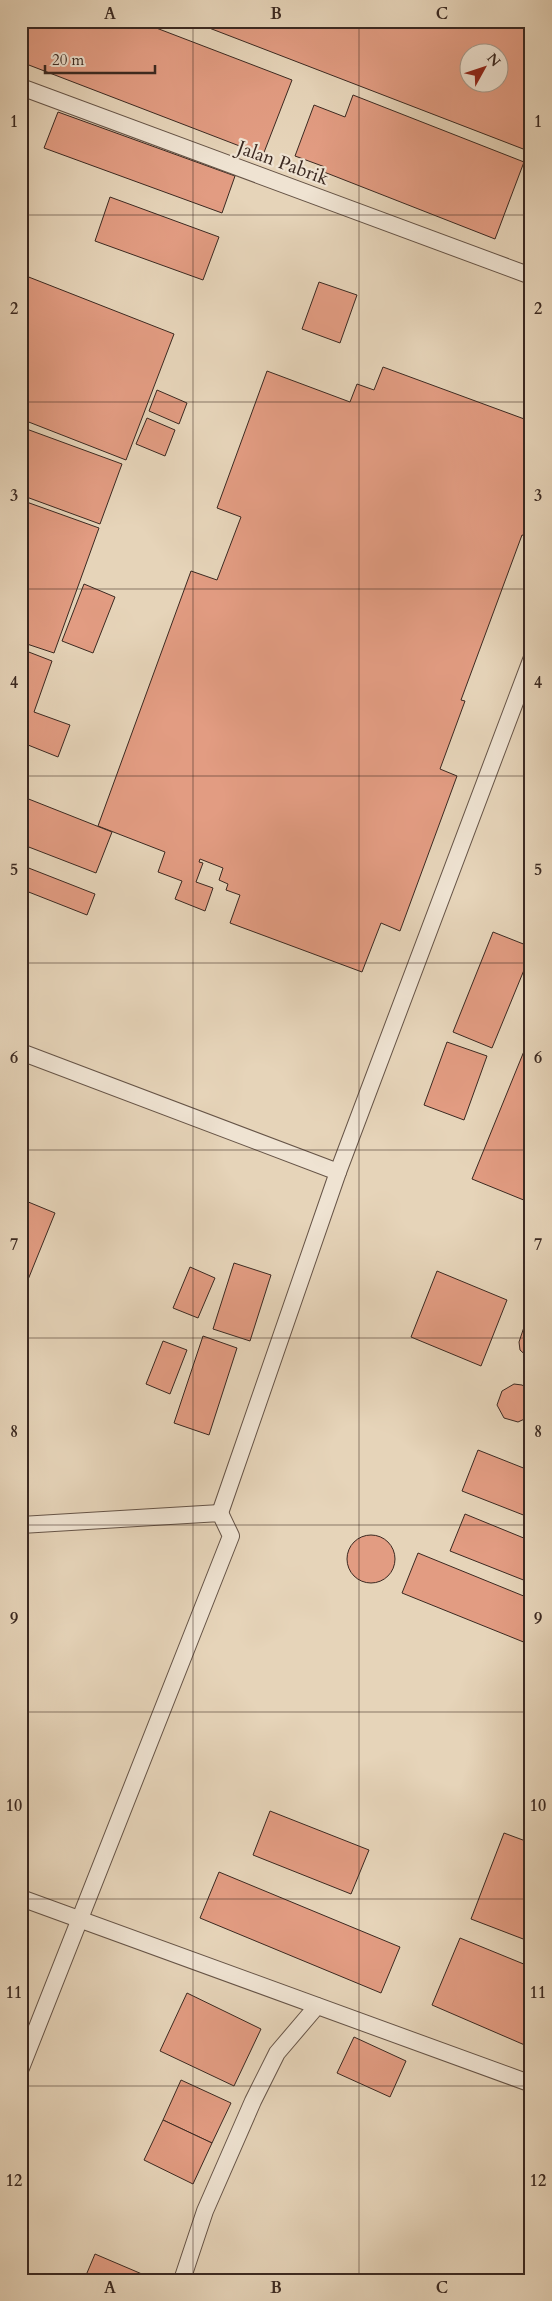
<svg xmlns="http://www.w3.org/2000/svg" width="552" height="2301" viewBox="0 0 552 2301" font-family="Cardo,serif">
  <rect width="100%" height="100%" fill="#e6d4b9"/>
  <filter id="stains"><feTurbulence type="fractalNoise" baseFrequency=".004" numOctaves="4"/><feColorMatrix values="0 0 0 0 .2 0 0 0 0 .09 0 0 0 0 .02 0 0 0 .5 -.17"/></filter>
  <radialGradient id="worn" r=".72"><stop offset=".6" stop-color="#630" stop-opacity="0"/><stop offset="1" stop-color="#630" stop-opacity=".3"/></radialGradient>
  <g fill="#e29c82" stroke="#3b2921" fill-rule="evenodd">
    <path d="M21,21H138L292,80L263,155L21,62Z"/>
    <path d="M191,21H531V152ZM470,52H500V82H470Z"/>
    <path d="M353,95L524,162L495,239L324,172L325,167L295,156L314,105L345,117Z"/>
    <path d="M58,112L235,176L222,213L44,148Z"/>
    <path d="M110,197L219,237L203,280L95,241Z"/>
    <path d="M21,274L174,334L126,460L21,419Z"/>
    <path d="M319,282L357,295L340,343L302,329Z"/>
    <path d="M383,367L527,420L531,417V525L526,536L522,535L461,700L465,701L440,769L457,776L400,931L381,923L362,972L230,923L240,895L226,890L228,884L219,880L223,868L200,859L199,862L203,863L196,882L213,888L205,911L175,899L182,881L158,872L165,852L98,826L191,571L217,580L241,517L217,508L267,371L350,402L357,384L374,390Z"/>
    <path d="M157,390L187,403L179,424L149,411Z"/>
    <path d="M147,418L175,430L165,456L136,444Z"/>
    <path d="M21,427L122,464L100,524L21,495Z"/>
    <path d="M21,500L99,528L54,653L21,642Z"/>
    <path d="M84,584L115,597L93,653L62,641Z"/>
    <path d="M21,649L52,661L34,712L70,725L58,757L23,743L21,747Z"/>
    <path d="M21,796L112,832L96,873L21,844Z"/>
    <path d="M21,865L95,894L87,915L21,889Z"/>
    <path d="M493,932L531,947V953L492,1048L453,1032Z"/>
    <path d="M531,1034V1203L472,1179Z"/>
    <path d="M447,1042L487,1056L464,1120L424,1105Z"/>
    <path d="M21,1199L55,1213L21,1297Z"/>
    <path d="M234,1263L271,1275L250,1341L213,1329Z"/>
    <path d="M190,1267L215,1278L198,1318L173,1308Z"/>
    <path d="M437,1271L507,1300L481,1366L411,1337Z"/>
    <path d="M531,1323V1360L520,1350L519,1342L524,1327Z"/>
    <path d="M203,1336L237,1348L209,1435L174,1423Z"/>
    <path d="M163,1341L187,1350L170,1394L146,1384Z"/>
    <path d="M514,1384L522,1385L531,1391V1416L518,1422L504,1418L497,1405L502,1391Z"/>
    <path d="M478,1450L531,1471V1518L462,1491Z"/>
    <path d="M465,1514L531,1541V1583L450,1551Z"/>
    <circle cx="371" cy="1559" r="24"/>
    <path d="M418,1553L531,1599V1630L526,1643L402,1593Z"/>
    <path d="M270,1811L369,1850L351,1894L253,1855Z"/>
    <path d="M504,1833L531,1843V1942L471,1919Z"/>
    <path d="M219,1872L400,1947L381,1993L200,1918Z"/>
    <path d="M460,1938L531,1967V2037L527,2046L432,2005Z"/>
    <path d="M187,1993L261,2029L234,2086L160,2051Z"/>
    <path d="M354,2037L406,2061L390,2097L337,2073Z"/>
    <path d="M181,2080L231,2103L212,2143L163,2120Z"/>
    <path d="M163,2120L212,2143L193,2184L144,2160Z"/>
    <path d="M95,2254L156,2280H84Z"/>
  </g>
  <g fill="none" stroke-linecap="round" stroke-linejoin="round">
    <g stroke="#665447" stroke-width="18">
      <g id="service">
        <path d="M21,87L531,276"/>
        <path d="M21,1052L338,1172"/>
        <path d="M220,1513L338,1172L531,660"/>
        <path d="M21,1525L220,1513L231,1536L21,2068"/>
        <path d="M21,1898L529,2083"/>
        <path d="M182,2280L205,2211L253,2101L277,2053L317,2006"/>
      </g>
    </g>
    <use href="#service" stroke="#efe3d2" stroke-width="16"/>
  </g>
  <path fill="none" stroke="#3b2921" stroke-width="1" stroke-opacity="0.55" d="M193,21V2280M359,21V2280M21,215H531M21,402H531M21,589H531M21,776H531M21,963H531M21,1150H531M21,1338H531M21,1525H531M21,1712H531M21,1899H531M21,2086H531"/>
  <g text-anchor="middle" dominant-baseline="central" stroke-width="4.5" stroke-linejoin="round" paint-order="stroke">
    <g font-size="19" fill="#3b2921" stroke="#efe3d2">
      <text transform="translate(283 163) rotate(20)">Jalan Pabrik</text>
    </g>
  </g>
  <rect width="552" height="2301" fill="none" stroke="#e6d4b9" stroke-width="55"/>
  <g transform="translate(484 68) rotate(50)"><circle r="24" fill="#efe3d2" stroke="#a7998b"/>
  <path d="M0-4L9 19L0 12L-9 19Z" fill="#8f2418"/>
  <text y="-8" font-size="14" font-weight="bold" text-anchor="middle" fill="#3b2921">N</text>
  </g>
  <path d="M45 65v8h110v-8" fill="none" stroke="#3b2921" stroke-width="2.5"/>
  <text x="52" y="65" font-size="15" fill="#3b2921" stroke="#efe3d2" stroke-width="4" paint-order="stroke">20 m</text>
  <rect x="28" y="28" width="496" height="2246" fill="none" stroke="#3b2921" stroke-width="2"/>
  <g font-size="16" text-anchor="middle" font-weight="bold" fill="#3b2921">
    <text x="110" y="19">A</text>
    <text x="276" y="19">B</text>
    <text x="442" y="19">C</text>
    <text x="14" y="127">1</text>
    <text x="538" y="127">1</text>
    <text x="14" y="314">2</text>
    <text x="538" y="314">2</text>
    <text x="14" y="501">3</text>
    <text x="538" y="501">3</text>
    <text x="14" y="688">4</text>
    <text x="538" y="688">4</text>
    <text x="14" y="875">5</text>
    <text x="538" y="875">5</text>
    <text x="14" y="1063">6</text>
    <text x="538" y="1063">6</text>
    <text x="14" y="1250">7</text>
    <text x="538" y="1250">7</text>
    <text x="14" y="1437">8</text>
    <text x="538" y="1437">8</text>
    <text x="14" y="1624">9</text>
    <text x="538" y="1624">9</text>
    <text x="14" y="1811">10</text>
    <text x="538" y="1811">10</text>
    <text x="14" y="1998">11</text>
    <text x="538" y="1998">11</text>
    <text x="14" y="2186">12</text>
    <text x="538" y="2186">12</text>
    <text x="110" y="2293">A</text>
    <text x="276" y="2293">B</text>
    <text x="442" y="2293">C</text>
  </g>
  <rect width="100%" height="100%" filter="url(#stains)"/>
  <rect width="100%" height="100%" fill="url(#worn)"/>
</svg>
